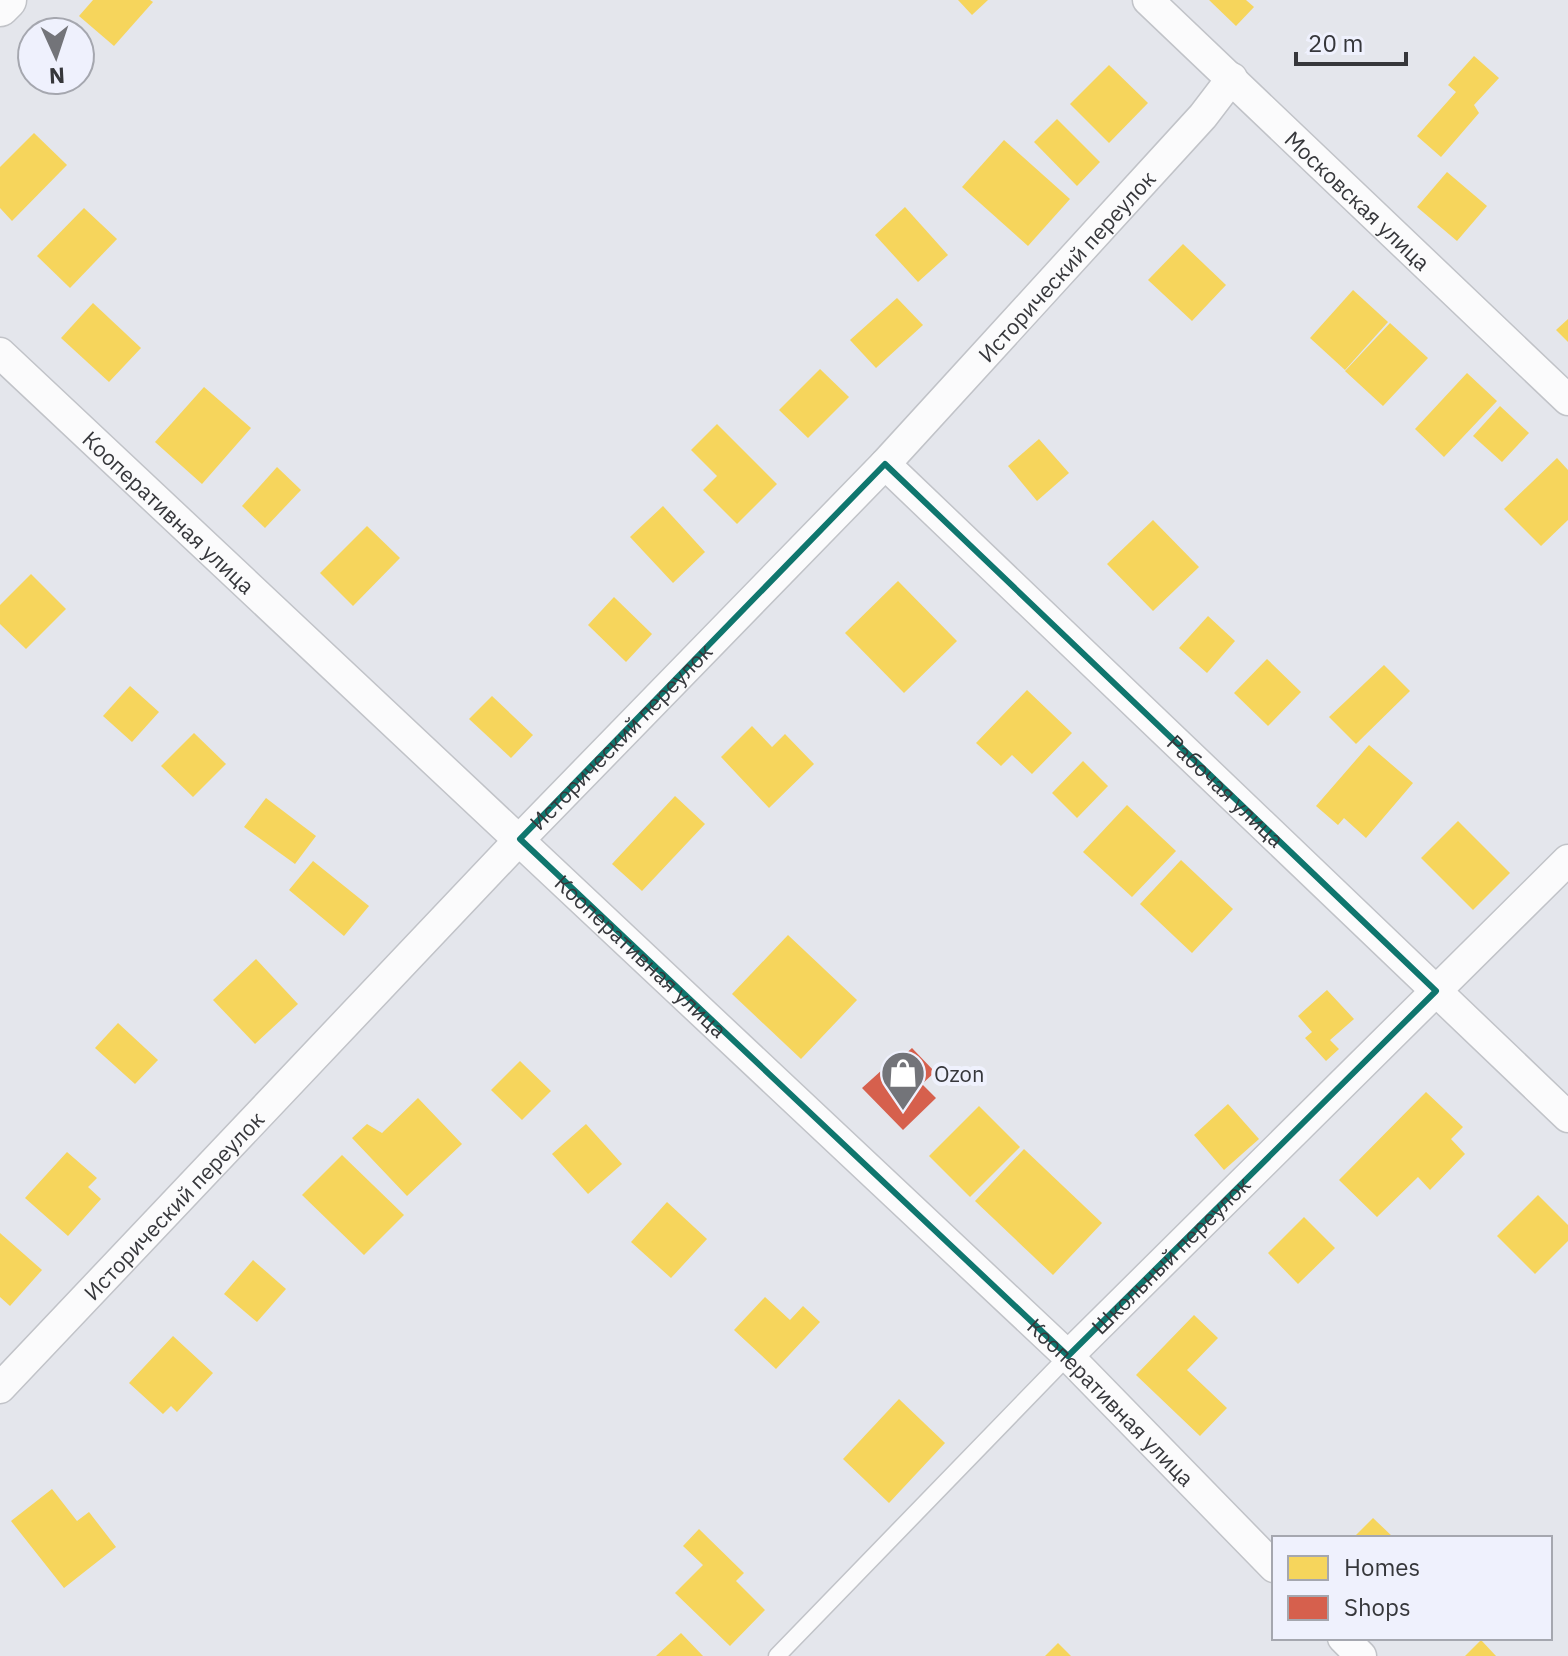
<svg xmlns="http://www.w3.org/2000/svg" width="1568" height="1656" viewBox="0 0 1568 1656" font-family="'IBM Plex Sans',sans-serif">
  <rect width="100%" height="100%" fill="#e4e6ec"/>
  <g fill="#f6d55c">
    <path d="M93,0H150L153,2L114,46L79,16Z"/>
    <path d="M958,0H988L972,15Z"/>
    <path d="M1209,0H1246L1254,7L1236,26Z"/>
    <path d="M1474,56L1499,78L1474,105L1479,113L1441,157L1417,136L1456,92L1448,85Z"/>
    <path d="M1109,65L1148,103L1109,143L1070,104Z"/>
    <path d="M1057,119L1100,162L1077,186L1034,142Z"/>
    <path d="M34,133L67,165L12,221L0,208V167Z"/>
    <path d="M1004,140L1070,199L1028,246L962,187Z"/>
    <path d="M1447,172L1487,206L1457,241L1417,207Z"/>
    <path d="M905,207L948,255L918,282L875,235Z"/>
    <path d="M84,208L117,239L70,288L37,256Z"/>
    <path d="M1183,244L1226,285L1192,321L1148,280Z"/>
    <path d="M1353,290L1388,322L1345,370L1310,338Z"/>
    <path d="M897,298L923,325L876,368L850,340Z"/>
    <path d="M93,303L141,348L109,382L61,338Z"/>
    <path d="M1568,319V342L1556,330Z"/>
    <path d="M1390,323L1428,358L1383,406L1345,371Z"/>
    <path d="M820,369L849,397L808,438L779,410Z"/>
    <path d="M1467,373L1497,401L1444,457L1415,429Z"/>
    <path d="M204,387L251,428L202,484L155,442Z"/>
    <path d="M1500,406L1529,433L1502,462L1473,436Z"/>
    <path d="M717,424L777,484L737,524L703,490L717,476L691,450Z"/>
    <path d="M1039,439L1069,473L1037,501L1008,466Z"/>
    <path d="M1557,458L1568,470V520L1541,546L1504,509Z"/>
    <path d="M277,467L301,490L265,528L242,506Z"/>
    <path d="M663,506L705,552L673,583L630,537Z"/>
    <path d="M1153,520L1199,567L1153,611L1107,564Z"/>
    <path d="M367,526L400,558L353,606L320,573Z"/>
    <path d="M31,574L66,609L26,649L0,624V605Z"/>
    <path d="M898,581L957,641L904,693L845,633Z"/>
    <path d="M614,597L652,634L626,662L588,625Z"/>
    <path d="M1208,616L1235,641L1207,673L1179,648Z"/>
    <path d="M1267,659L1301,692L1268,726L1234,693Z"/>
    <path d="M1384,665L1410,691L1356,744L1329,717Z"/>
    <path d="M130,686L159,712L132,742L103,716Z"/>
    <path d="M1027,690L1072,733L1032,774L1012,755L1001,766L976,743Z"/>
    <path d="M492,696L533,735L511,758L469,719Z"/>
    <path d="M752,726L772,747L785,734L814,764L769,808L721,757Z"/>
    <path d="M194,733L226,764L193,797L161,766Z"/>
    <path d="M1369,745L1413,783L1366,838L1344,818L1338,825L1316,806Z"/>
    <path d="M1083,761L1108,786L1077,818L1052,793Z"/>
    <path d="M675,796L705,824L642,891L612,864Z"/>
    <path d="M266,798L316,836L295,864L244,827Z"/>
    <path d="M1127,805L1176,851L1132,897L1083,852Z"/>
    <path d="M1458,821L1510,873L1473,910L1421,858Z"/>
    <path d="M1181,860L1233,909L1192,953L1140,904Z"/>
    <path d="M313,861L369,906L344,936L289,890Z"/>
    <path d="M788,935L857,1000L801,1059L732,994Z"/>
    <path d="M256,959L298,1004L255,1044L213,1000Z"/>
    <path d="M1327,990L1354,1019L1330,1040L1339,1049L1326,1061L1305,1038L1312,1032L1298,1016Z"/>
    <path d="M118,1023L158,1060L135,1084L95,1048Z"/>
    <path d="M520,1061L551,1091L522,1120L491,1090Z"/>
    <path d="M1426,1092L1463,1127L1451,1139L1465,1154L1430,1190L1418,1177L1377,1217L1339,1180Z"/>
    <path d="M418,1098L462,1144L407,1196L352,1138L367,1124L382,1133Z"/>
    <path d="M1228,1104L1259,1139L1224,1170L1194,1135Z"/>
    <path d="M979,1106L1020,1147L970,1197L929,1156Z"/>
    <path d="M586,1124L622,1164L588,1194L552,1154Z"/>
    <path d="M1024,1149L1102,1223L1053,1275L975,1201Z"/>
    <path d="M67,1152L97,1178L88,1187L101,1199L68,1236L25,1198Z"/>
    <path d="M342,1155L404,1215L364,1255L302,1195Z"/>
    <path d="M1538,1195L1568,1225V1241L1535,1274L1497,1236Z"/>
    <path d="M667,1202L707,1239L671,1278L631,1242Z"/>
    <path d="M1304,1217L1335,1248L1298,1284L1268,1253Z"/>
    <path d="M0,1233L42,1270L10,1306L0,1297Z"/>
    <path d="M253,1260L286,1289L257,1322L224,1294Z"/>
    <path d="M765,1297L790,1320L803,1306L820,1322L776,1369L734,1330Z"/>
    <path d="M1194,1315L1218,1338L1187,1370L1227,1408L1200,1436L1136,1375Z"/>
    <path d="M173,1336L213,1373L177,1412L171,1406L163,1414L129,1383Z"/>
    <path d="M899,1399L945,1443L889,1503L843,1459Z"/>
    <path d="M52,1489L77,1521L89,1512L116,1547L64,1588L11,1521Z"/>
    <path d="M1373,1518L1394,1538H1353Z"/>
    <path d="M699,1529L744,1573L736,1581L765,1610L730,1646L675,1593L703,1565L683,1546Z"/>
    <path d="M681,1633L703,1656H656Z"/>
    <path d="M1481,1640L1496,1656H1465Z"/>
    <path d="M1058,1643L1071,1656H1045Z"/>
  </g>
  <path fill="#d6604d" d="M912,1048L935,1072L922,1084L936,1098L903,1130L862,1088L893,1060H899Z"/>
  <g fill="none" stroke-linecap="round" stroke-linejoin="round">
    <g stroke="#c1c3c8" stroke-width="19">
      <path id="service" d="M777,1656L1068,1356"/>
    </g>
    <g stroke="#c1c3c8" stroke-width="33">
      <g id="minor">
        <path id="s1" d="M1148,0L1568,400"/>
        <path id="s2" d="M0,353L1068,1356L1274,1567"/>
        <path id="s3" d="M885,464L1568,1117"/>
        <path id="s4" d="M1068,1356L1568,860"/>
        <path id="s5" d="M0,1388L520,839L885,464L1203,116L1232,78"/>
        <path d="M1343,1638L1361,1656"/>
      </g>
    </g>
    <g stroke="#c1c3c8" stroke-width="41">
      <path id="tertiary" d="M0,7L7,0"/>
    </g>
    <use href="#service" stroke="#fbfbfc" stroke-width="16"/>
    <use href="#minor" stroke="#fbfbfc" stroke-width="30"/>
    <use href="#tertiary" stroke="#fbfbfc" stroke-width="38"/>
  </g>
  <path fill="none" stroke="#0f766e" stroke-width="6" stroke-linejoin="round" d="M885,464L1436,991L1068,1356L520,839Z"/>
  <defs>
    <g id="shop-pin" transform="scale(2.3)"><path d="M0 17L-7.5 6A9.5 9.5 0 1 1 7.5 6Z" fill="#737479" stroke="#eff1fd"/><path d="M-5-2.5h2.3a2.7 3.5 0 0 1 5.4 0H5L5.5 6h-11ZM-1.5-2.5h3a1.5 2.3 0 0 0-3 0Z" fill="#fff"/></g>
  </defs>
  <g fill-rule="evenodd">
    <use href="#shop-pin" x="903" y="1073"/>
  </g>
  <g text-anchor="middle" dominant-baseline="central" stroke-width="8" stroke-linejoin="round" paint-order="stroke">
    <g font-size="22" fill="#36373b" stroke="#eff1fd">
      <text stroke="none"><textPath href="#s1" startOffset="290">Московская улица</textPath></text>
      <text stroke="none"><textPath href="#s5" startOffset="1548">Исторический переулок</textPath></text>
      <text stroke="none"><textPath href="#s2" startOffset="232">Кооперативная улица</textPath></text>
      <text stroke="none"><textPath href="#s5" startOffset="900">Исторический переулок</textPath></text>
      <text stroke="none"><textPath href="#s3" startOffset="472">Рабочая улица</textPath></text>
      <text stroke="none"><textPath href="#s2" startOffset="880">Кооперативная улица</textPath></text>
      <text stroke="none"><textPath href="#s5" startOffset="252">Исторический переулок</textPath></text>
      <text stroke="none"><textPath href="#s4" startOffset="144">Школьный переулок</textPath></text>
      <text stroke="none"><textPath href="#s2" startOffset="1528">Кооперативная улица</textPath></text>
    </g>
    <g font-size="22" fill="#36373b" stroke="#eff1fd" text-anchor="start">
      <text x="934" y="1073">Ozon</text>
    </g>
  </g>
  <rect x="1272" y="1536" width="280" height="104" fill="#eff1fd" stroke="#a5a7af" stroke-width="2"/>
  <rect x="1288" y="1556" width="40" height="24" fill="#f6d55c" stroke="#a5a7af" stroke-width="2"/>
  <text x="1344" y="1576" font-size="24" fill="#36373b">Homes</text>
  <rect x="1288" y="1596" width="40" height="24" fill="#d6604d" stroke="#a5a7af" stroke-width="2"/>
  <text x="1344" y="1616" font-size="24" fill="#36373b">Shops</text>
  <g transform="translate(56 56) rotate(177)"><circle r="38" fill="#eff1fd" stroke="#a5a7af" stroke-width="2"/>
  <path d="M0-6L14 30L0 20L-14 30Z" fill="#737479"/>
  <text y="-12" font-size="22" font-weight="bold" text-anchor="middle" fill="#36373b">N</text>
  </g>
  <path d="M1296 52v12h110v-12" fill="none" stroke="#36373b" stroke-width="4"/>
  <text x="1308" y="52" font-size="24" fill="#36373b" stroke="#eff1fd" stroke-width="6" paint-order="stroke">20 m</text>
</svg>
